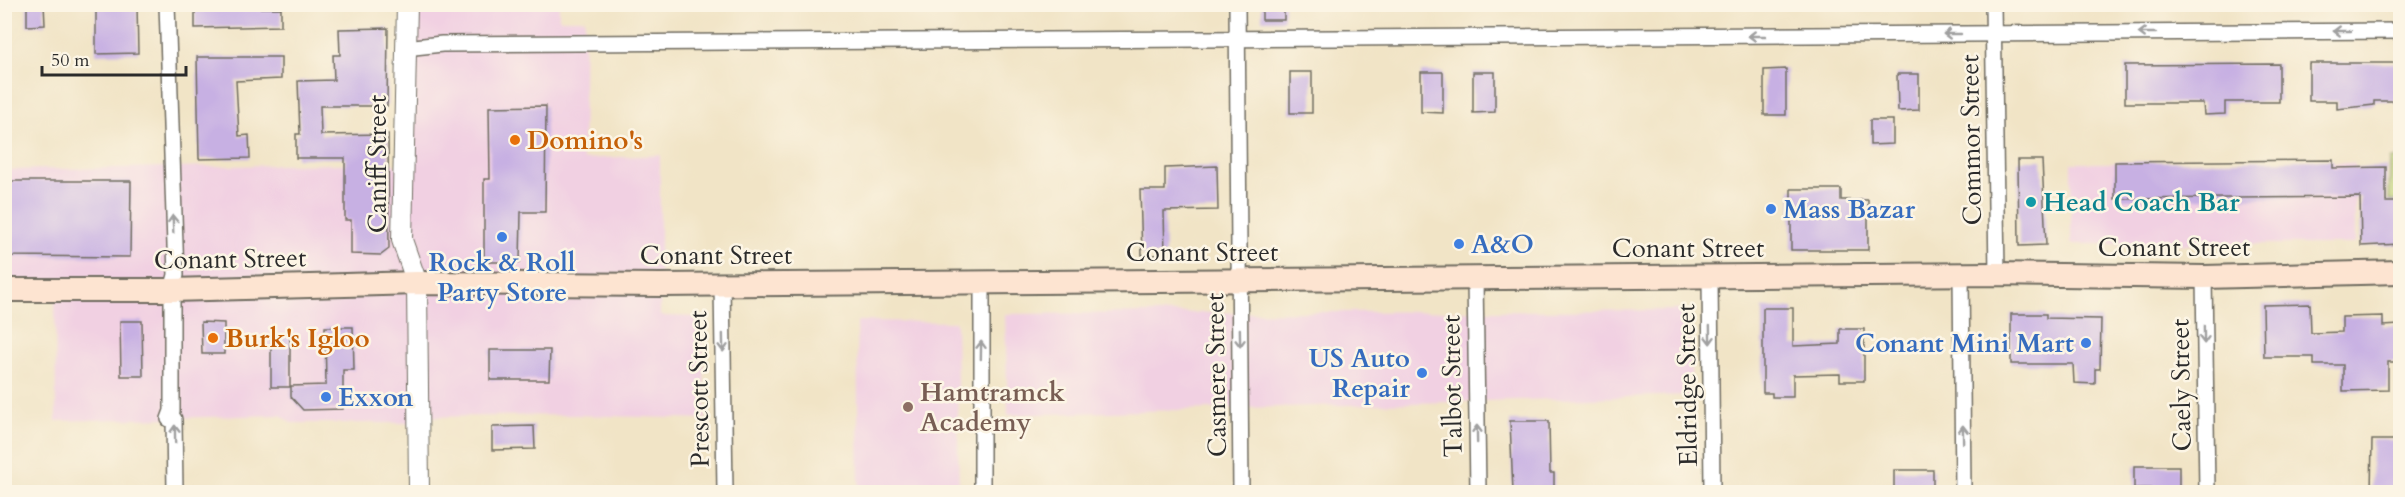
<svg xmlns="http://www.w3.org/2000/svg" width="2405" height="497" viewBox="0 0 2405 497" font-family="Cardo,serif">
  <rect width="100%" height="100%" fill="#fcf5e5"/>
  <filter id="ink" filterUnits="userSpaceOnUse"><feTurbulence type="fractalNoise" baseFrequency=".0167" numOctaves="2"/><feDisplacementMap in="SourceGraphic" scale="12" xChannelSelector="R" yChannelSelector="G"/><feConvolveMatrix kernelMatrix="1 2 1 2 8 2 1 2 1" color-interpolation-filters="sRGB"/></filter>
  <filter id="wash" filterUnits="userSpaceOnUse"><feTurbulence type="fractalNoise" baseFrequency=".008" numOctaves="4" result="noise"/><feDisplacementMap in="SourceGraphic" scale="24" xChannelSelector="R" yChannelSelector="G"/><feGaussianBlur stdDeviation="1.35" result="paint"/><feColorMatrix in="noise" values="0 0 0 0 0 0 0 0 0 0 0 0 0 0 0 0 0 1.4 0 .05"/><feComposite in="paint" operator="in"/></filter>
  <g filter="url(#wash)">
    <rect width="100%" height="100%" fill="#f1e4c6"/>
    <g fill="#f1d0e2">
      <path d="M407,5H559V19H585L583,159L660,155V316L702,317L706,419L575,415L419,417V423H291L281,415L56,421L55,290H5L4,170L392,163L404,173Z"/>
      <rect x="2071" y="163" width="284" height="81"/>
      <path d="M1691,310V395L1008,415L1005,314Z"/>
      <path d="M857,321L956,322L959,492H859Z"/>
    </g>
    <path fill="#bdd175" stroke="#747e50" stroke-width="1.5" d="M2390,159H2400V201H2389Z"/>
    <g id="blocks">
      <g fill="#c7b0e3">
        <path d="M27,4H44L45,25L27,26Z"/>
        <path d="M195,4H235V8H281V26L195,28Z"/>
        <rect x="1262" y="4" width="22" height="16"/>
        <path d="M96,5H137L138,53L96,54Z"/>
        <path d="M388,28L387,106H320L321,135L388,134L389,249L381,255L351,254V220H345V158H296V134H300L298,81L334,80L333,55H340L339,29Z"/>
        <path d="M197,57H281V79L236,81L239,136L249,135L250,158L199,159Z"/>
        <path d="M2309,63H2400V101H2374V105L2337,109V101H2309Z"/>
        <path d="M2279,64V102H2225V114L2204,115L2203,103H2125V65Z"/>
        <path d="M1786,69V115H1764V70Z"/>
        <rect x="1290" y="72" width="22" height="41"/>
        <path d="M1421,72H1443V113L1421,112Z"/>
        <path d="M1473,72H1495V112L1473,113Z"/>
        <path d="M1897,74H1919V110L1898,111Z"/>
        <path d="M546,106L545,212H521L520,262H484V179H490L489,107Z"/>
        <path d="M1870,120H1893V144L1870,145Z"/>
        <path d="M2018,160H2042L2046,245L2019,246Z"/>
        <path d="M2333,160V168L2386,167V202H2400V244L2361,246L2360,197L2115,199V162Z"/>
        <path d="M1217,166L1218,210L1164,211L1165,255H1142L1140,190H1165V168Z"/>
        <path d="M4,181H131L130,257L4,256Z"/>
        <path d="M1791,189H1841V200H1868V250H1791Z"/>
        <path d="M2310,304L2311,333L2342,332V317L2383,316V326L2400,325V362H2388V390L2343,391V365H2314V357H2264L2263,305Z"/>
        <path d="M1763,308H1793V346L1840,344V329H1864V381H1840V374L1793,375V397H1772V393H1763Z"/>
        <path d="M2011,314H2046V318L2101,319L2100,369H2095V384L2074,383L2073,364H2011Z"/>
        <path d="M120,321H142L143,376H121Z"/>
        <path d="M201,322L224,323V354H202Z"/>
        <path d="M325,327H353L354,370H343V409L303,410L291,397V386L326,385Z"/>
        <rect x="271" y="334" width="19" height="53"/>
        <path d="M490,350H550L549,380H490Z"/>
        <path d="M1510,421H1549L1550,473H1554V492H1513Z"/>
        <path d="M534,426L535,449L492,450V427Z"/>
        <path d="M2372,440H2400V492H2371Z"/>
        <path d="M2134,466H2179V489L2134,488Z"/>
        <rect x="1894" y="470" width="39" height="21"/>
      </g>
    </g>
  </g>
  <g filter="url(#ink)">
    <use href="#blocks" fill-opacity="0" stroke="#706c61" stroke-width="1.5"/>
    <g fill="none" stroke-linecap="round" stroke-linejoin="round">
      <g stroke="#706c61" stroke-width="18">
        <g id="minor">
          <path d="M167,4L176,275L172,290V411L169,419H174L175,492"/>
          <path d="M1237,4L1241,492"/>
          <path d="M1993,4L1997,274"/>
          <path d="M405,48L442,44L2400,31"/>
          <path d="M1961,275L1963,492"/>
          <path d="M1710,277L1712,492"/>
          <path d="M2204,277L2207,492"/>
          <path d="M1475,278L1478,492"/>
          <path d="M722,284L725,492"/>
          <path d="M982,492V282"/>
        </g>
      </g>
      <g stroke="#706c61" stroke-width="22">
        <path id="tertiary" d="M407,4L402,240L417,283L419,492"/>
      </g>
      <g stroke="#706c61" stroke-width="26">
        <path id="secondary" d="M4,290H172L417,283L661,285L1997,274L2204,277L2400,272"/>
      </g>
      <use href="#minor" stroke="#fff" stroke-width="15"/>
      <use href="#tertiary" stroke="#fff" stroke-width="20"/>
      <use href="#secondary" stroke="#fde4d1" stroke-width="22"/>
    </g>
    <defs><path id="oneway-shaft" d="M-6 0H5M1.5-3L5.5 0L1.5 3" fill="none" stroke-width="1.6" stroke-linecap="round" stroke-linejoin="round" transform="scale(1.5)"/></defs>
    <g stroke="#a0a0a0">
      <use href="#oneway-shaft" transform="translate(2342 31) rotate(180)"/>
      <use href="#oneway-shaft" transform="translate(2147 33) rotate(180)"/>
      <use href="#oneway-shaft" transform="translate(1952 34) rotate(180)"/>
      <use href="#oneway-shaft" transform="translate(1757 36) rotate(180)"/>
      <use href="#oneway-shaft" transform="translate(173 224) rotate(-92)"/>
      <use href="#oneway-shaft" transform="translate(1710 335) rotate(89)"/>
      <use href="#oneway-shaft" transform="translate(2204 335) rotate(89)"/>
      <use href="#oneway-shaft" transform="translate(1240 338) rotate(89)"/>
      <use href="#oneway-shaft" transform="translate(723 343) rotate(89)"/>
      <use href="#oneway-shaft" transform="translate(981 350) rotate(-89)"/>
      <use href="#oneway-shaft" transform="translate(175 434) rotate(-91)"/>
      <use href="#oneway-shaft" transform="translate(1477 434) rotate(-91)"/>
      <use href="#oneway-shaft" transform="translate(1963 434) rotate(-91)"/>
    </g>
  </g>
  <g fill="#e8710a" stroke="#fcf5e5" stroke-width="2">
    <circle cx="515" cy="140" r="6"/>
    <circle cx="213" cy="338" r="6"/>
  </g>
  <circle fill="#0f9aa8" stroke="#fcf5e5" stroke-width="2" cx="2031" cy="202" r="6"/>
  <g fill="#3f7fe0" stroke="#fcf5e5" stroke-width="2">
    <circle cx="1771" cy="209" r="6"/>
    <circle cx="502" cy="237" r="6"/>
    <circle cx="1459" cy="244" r="6"/>
    <circle cx="2086" cy="343" r="6"/>
    <circle cx="1422" cy="373" r="6"/>
    <circle cx="326" cy="397" r="6"/>
  </g>
  <circle fill="#8d6e63" stroke="#fcf5e5" stroke-width="2" cx="908" cy="407" r="6"/>
  <g text-anchor="middle" dominant-baseline="central" stroke-width="5" stroke-linejoin="round" paint-order="stroke">
    <g font-size="26" font-weight="bold" fill="#c56008" stroke="#fcf5e5" text-anchor="start">
      <text x="527" y="140">Domino's</text>
      <text x="225" y="338">Burk's Igloo</text>
    </g>
    <g font-size="26" fill="#2b2b2b" stroke="#fcf5e5">
      <text transform="translate(1971 140) rotate(-91)">Commor Street</text>
      <text transform="translate(377 164) rotate(-90)">Caniff Street</text>
      <text x="2174" y="247">Conant Street</text>
      <text x="1688" y="248">Conant Street</text>
      <text x="1202" y="252">Conant Street</text>
      <text x="716" y="255">Conant Street</text>
      <text transform="translate(230 259) rotate(-1)">Conant Street</text>
      <text transform="translate(1216 375) rotate(-91)">Casmere Street</text>
      <text transform="translate(1687 385) rotate(-91)">Eldridge Street</text>
      <text transform="translate(2181 385) rotate(-91)">Caely Street</text>
      <text transform="translate(1452 386) rotate(-91)">Talbot Street</text>
      <text transform="translate(699 389) rotate(-91)">Prescott Street</text>
    </g>
    <g font-size="26" font-weight="bold" fill="#0d838f" stroke="#fcf5e5" text-anchor="start">
      <text x="2043" y="202">Head Coach Bar</text>
    </g>
    <g font-size="26" font-weight="bold" fill="#366cbe" stroke="#fcf5e5" text-anchor="start">
      <text x="1783" y="209">Mass Bazar</text>
      <text x="1471" y="244">A&amp;O</text>
      <text x="502" y="262" text-anchor="middle">Rock &amp; Roll<tspan x="502" dy="30">Party Store</tspan></text>
      <text x="2074" y="343" text-anchor="end">Conant Mini Mart</text>
      <text x="1410" y="358" text-anchor="end">US Auto<tspan x="1410" dy="30">Repair</tspan></text>
      <text x="338" y="397">Exxon</text>
    </g>
    <g font-size="26" font-weight="bold" fill="#785e54" stroke="#fcf5e5" text-anchor="start">
      <text x="920" y="392">Hamtramck<tspan x="920" dy="30">Academy</tspan></text>
    </g>
  </g>
  <rect width="2405" height="497" fill="none" stroke="#fcf5e5" stroke-width="24"/>
  <path d="M42 66v9h144v-9" fill="none" stroke="#2b2b2b" stroke-width="3"/>
  <text x="51" y="66" font-size="18" fill="#2b2b2b" stroke="#fcf5e5" stroke-width="4.5" paint-order="stroke">50 m</text>
</svg>
